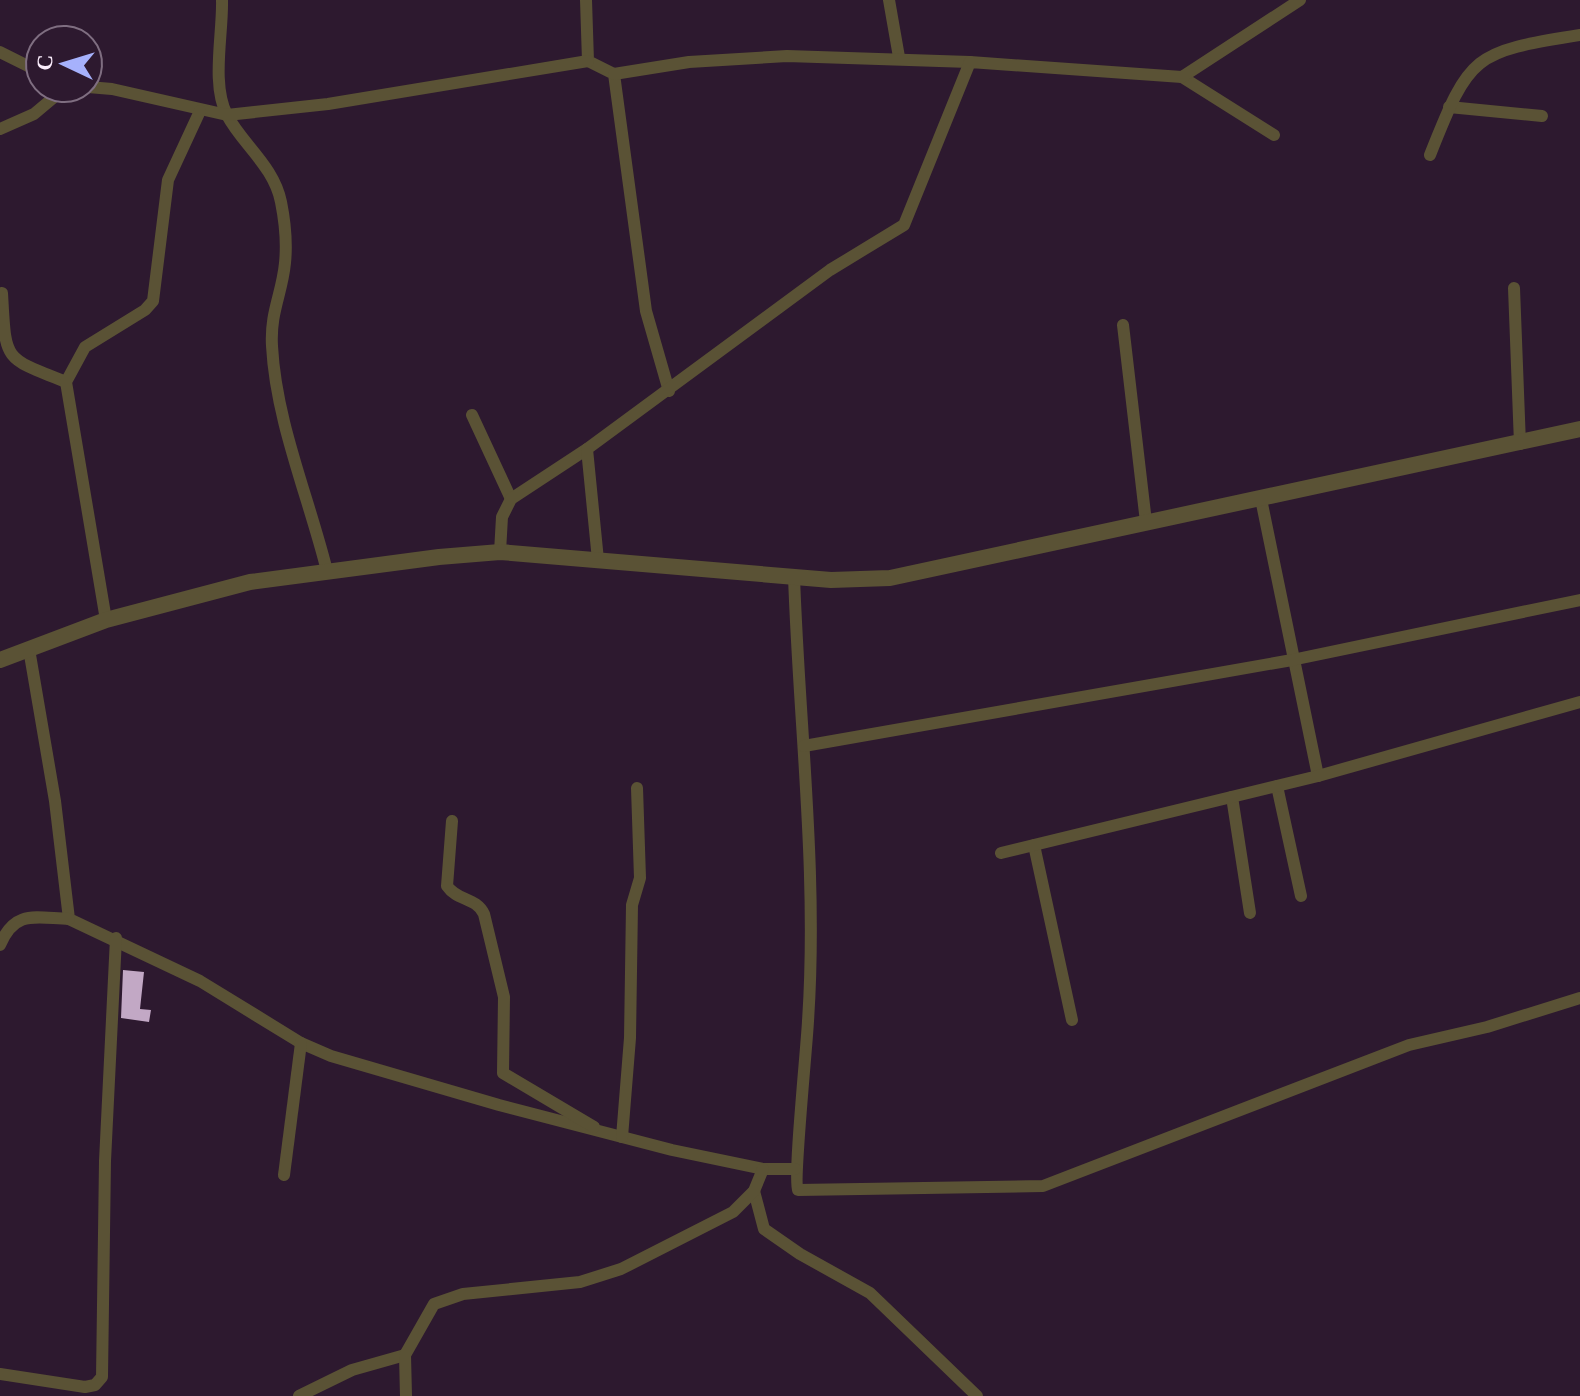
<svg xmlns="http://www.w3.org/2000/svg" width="1580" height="1396" viewBox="0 0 1580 1396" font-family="'Libre Baskerville',serif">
  <rect width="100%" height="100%" fill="#2d192f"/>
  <path fill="#c2a8c5" d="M123,970L144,972L140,1009L151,1010L149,1022L121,1018Z"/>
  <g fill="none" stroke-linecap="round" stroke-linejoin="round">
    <g stroke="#5a5235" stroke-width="12">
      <path d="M222,0C223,34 211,84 227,115C242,144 274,166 281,202C285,222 287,243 285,263C282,294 270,312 272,346C276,422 309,498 327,571"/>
      <path d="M586,0L588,61L614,74L646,311L669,391"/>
      <path d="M889,0L899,57"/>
      <path d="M0,52L40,72"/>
      <path d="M614,74L689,62L787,56L970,62"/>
      <path d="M1182,77L1274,135"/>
      <path d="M88,87L112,89L227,115L328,104L588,61"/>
      <path d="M1449,107L1542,116"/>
      <path d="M0,129L34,114L65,88"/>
      <path d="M1430,155C1470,54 1473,52 1580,35"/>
      <path d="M1514,288L1520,444"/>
      <path d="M2,293C6,361 2,357 66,382"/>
      <path d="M1123,325L1146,522"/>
      <path d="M472,415L511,499"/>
      <path d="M1261,499L1318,776"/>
      <path d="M500,552L502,517L511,499L587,449"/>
      <path d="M598,560L587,449L830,270L904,225L970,62L1182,77L1300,0"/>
      <path d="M794,576C799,725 818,872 808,1021C807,1044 793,1182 798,1190L1043,1186L1409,1045L1487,1027L1580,998"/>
      <path d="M106,620L66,382L85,347L145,310L153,301L168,180L200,111"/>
      <path d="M29,649L55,801L69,919L200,981L301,1043L331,1056L499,1105L672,1150L763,1169H795"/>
      <path d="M804,746L1292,660L1580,600"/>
      <path d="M1277,786L1301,896"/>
      <path d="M1232,797L1250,913"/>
      <path d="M452,821L447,886C457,901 476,897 484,914L504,997L503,1073L594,1127"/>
      <path d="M1034,845L1072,1020"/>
      <path d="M1001,853L1318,776L1580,702"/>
      <path d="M0,945C15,909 36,918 69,919"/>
      <path d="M622,1137L630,1038L632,905L640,878L637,788"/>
      <path d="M284,1175L301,1043"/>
      <path d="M754,1191L764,1229L800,1254L870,1293L977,1396"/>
      <path d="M0,1374L85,1387L95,1385L102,1377L105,1161L116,938"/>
      <path d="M299,1396L352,1370L405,1355"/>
      <path d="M406,1396L405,1355L434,1304L463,1294L580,1282L621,1269L733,1212L754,1191L763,1169"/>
    </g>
    <path stroke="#5a5235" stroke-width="16" d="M0,660L106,620L250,582L439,557L500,552L831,580L890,578L1580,429"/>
  </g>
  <g transform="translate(64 64) rotate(274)"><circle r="38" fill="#2d192f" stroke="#7f6e81" stroke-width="2"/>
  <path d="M0-6L14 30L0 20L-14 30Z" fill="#a6b1fc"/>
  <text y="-12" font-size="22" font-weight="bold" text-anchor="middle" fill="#fbedfc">С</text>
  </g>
</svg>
